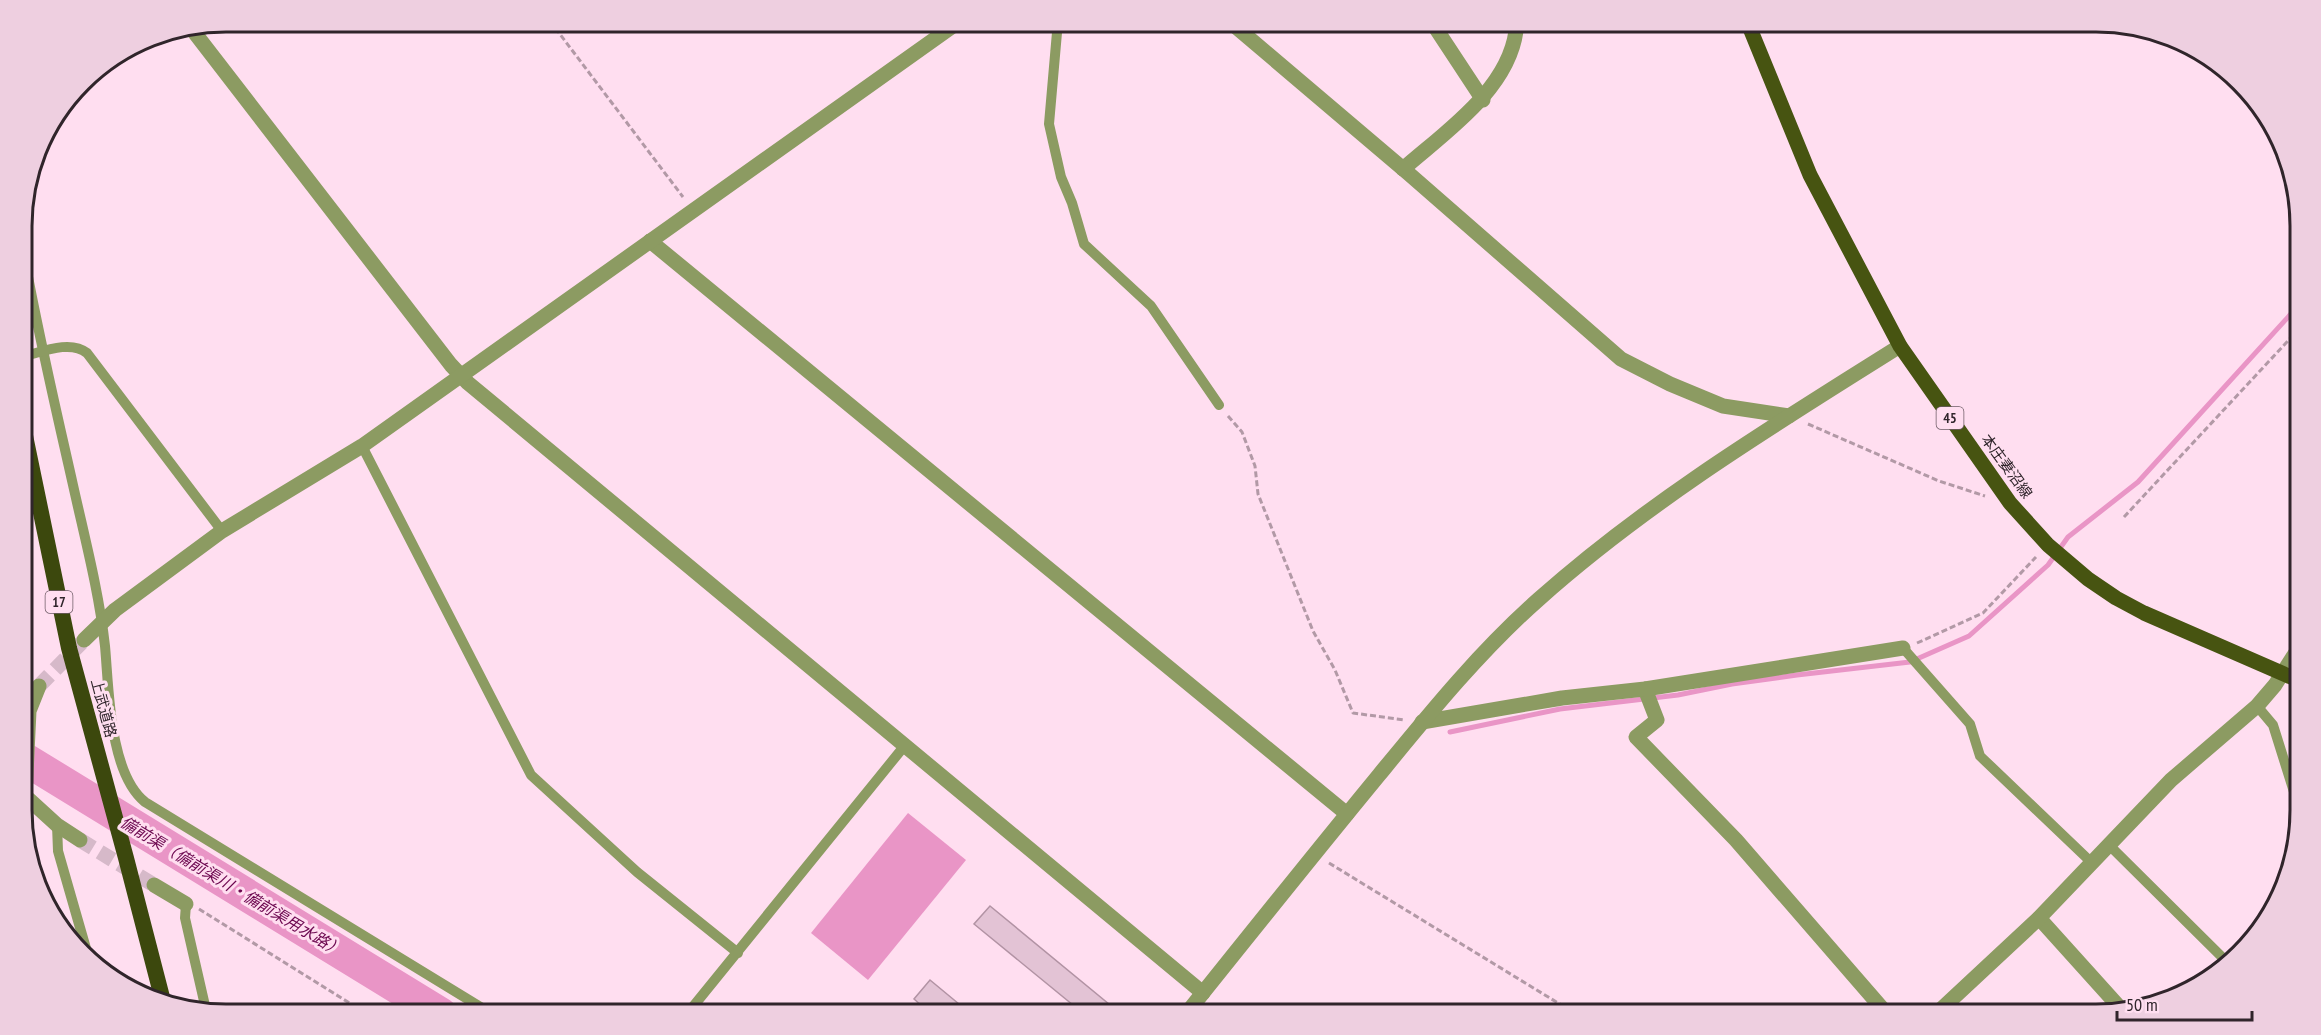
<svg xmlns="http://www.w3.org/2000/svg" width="2321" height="1035" viewBox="0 0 2321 1035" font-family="'PT Sans Narrow','Noto Sans JP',sans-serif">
  <rect width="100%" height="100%" fill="#ffdef0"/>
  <path fill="#e995c6" d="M908,813L966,860L868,980L811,933Z"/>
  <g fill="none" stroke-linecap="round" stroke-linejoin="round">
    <path stroke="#e995c6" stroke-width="5" d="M1450,732L1560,709L1678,695L1732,684L1797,675L1910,662L1969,636L2048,565L2068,537L2138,482L2299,305"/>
    <path stroke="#e995c6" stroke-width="33" d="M23,758L441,1014"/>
  </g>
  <g fill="#e3c3d5" stroke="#b293a4" stroke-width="1.5">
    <path d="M990,906L1121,1014H1084L974,924Z"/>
    <path d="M930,980L971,1014H931L914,999Z"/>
  </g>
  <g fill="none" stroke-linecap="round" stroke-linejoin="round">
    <g stroke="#d6b9c9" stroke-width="15" stroke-dasharray="15 8" stroke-linecap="butt">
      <path d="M39,686L84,640"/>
      <path d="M80,840L154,885"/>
    </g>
    <g stroke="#b299a6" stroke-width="3" stroke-dasharray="6 3" stroke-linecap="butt">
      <path d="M550,21L683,197"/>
      <path d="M1228,416L1242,432L1255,466L1258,494L1313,631L1335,670L1353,713L1405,720"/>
      <path d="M1808,424L1939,481L1985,496"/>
      <path d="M2124,517L2299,329"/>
      <path d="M1917,643L1983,613L2036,557"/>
      <path d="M1329,863L1576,1014"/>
      <path d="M199,909L367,1014"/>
    </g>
    <g stroke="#8c9b62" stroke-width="10">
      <path d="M1058,21L1049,124L1061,177L1072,203L1084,244L1151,306L1219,405"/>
      <path d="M22,244C36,325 55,405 73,485C85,539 99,592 105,646C109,689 109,773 145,802L492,1014"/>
      <path d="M25,356C44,351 71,340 87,353L222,531"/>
      <path d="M362,446L531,775L637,872L738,953"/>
      <path d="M1903,648L1970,724L1980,756L2091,862"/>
      <path d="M2257,706L2273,725L2300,811"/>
      <path d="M57,825L58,851L87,952"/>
      <path d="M2109,845L2228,963"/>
      <path d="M186,904L185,918L206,1010"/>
      <path d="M687,1014L906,744"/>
    </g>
    <g stroke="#8c9b62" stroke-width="15">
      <path d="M1229,21L1408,173L1621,359L1670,384L1723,406L1789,416"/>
      <path d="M1431,21L1483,100"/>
      <path d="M191,28L451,365L468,383L1203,993"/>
      <path d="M1403,169C1445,132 1508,90 1516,31"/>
      <path d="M650,241L1347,814"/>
      <path d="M84,640L115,610L222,531L362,446L960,21"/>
      <path d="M1645,689L1657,720L1636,737L1736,840L1887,1014"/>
      <path d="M1422,722L1562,698L1645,689L1903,648"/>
      <path d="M23,794L57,825L80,840"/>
      <path d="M23,797L25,795L29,711L39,686"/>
      <path d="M154,885L186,904"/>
      <path d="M2039,918L2121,1009"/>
      <path d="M1936,1014L2039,918L2171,780L2257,706L2275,685L2300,646"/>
    </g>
    <path stroke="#8c9b62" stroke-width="15" d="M1186,1014C1250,934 1314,854 1379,775C1429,714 1480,651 1539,599C1649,501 1776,424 1900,346"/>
    <path stroke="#475411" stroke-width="15" d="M1747,21L1810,175L1900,346L2010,503L2048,545L2088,579L2116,598L2144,613L2300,681"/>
    <path stroke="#3c480d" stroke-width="16" d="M22,421L69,648L126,858L163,1001"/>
  </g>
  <g text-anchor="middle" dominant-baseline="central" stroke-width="6" stroke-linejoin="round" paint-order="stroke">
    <g fill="#ffdef0" stroke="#6e5c66" stroke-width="1.5">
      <rect x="1936.5" y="407" width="27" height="22" rx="4.5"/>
      <rect x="45.5" y="591" width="27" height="22" rx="4.5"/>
    </g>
    <g font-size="14" font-weight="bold" fill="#30252b">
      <text x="1950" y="418">45</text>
      <text x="59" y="602">17</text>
    </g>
    <g font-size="15" fill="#30252b" stroke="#ffdef0">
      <text transform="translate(2007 466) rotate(54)">本庄妻沼線</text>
      <text transform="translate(104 708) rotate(75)">上武道路</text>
    </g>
    <g font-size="16" font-style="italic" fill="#6c074f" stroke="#ffdef0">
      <text transform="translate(232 886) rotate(31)">備前渠（備前渠川・備前渠用水路）</text>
    </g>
  </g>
  <path d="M0 0H2321V1035H0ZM226 32H2096A194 194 0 0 1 2290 226V810A194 194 0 0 1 2096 1004H226A194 194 0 0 1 32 810V226A194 194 0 0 1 226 32Z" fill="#eecfe0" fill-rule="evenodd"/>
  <path fill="none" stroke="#30252b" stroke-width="3" d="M226 32H2096A194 194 0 0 1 2290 226V810A194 194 0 0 1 2096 1004H226A194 194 0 0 1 32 810V226A194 194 0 0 1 226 32Z"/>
  <path d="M2117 1011v9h135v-9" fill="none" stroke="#30252b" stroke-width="3"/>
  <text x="2126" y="1011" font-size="18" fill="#30252b" stroke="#ffdef0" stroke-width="4.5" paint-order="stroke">50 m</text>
</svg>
